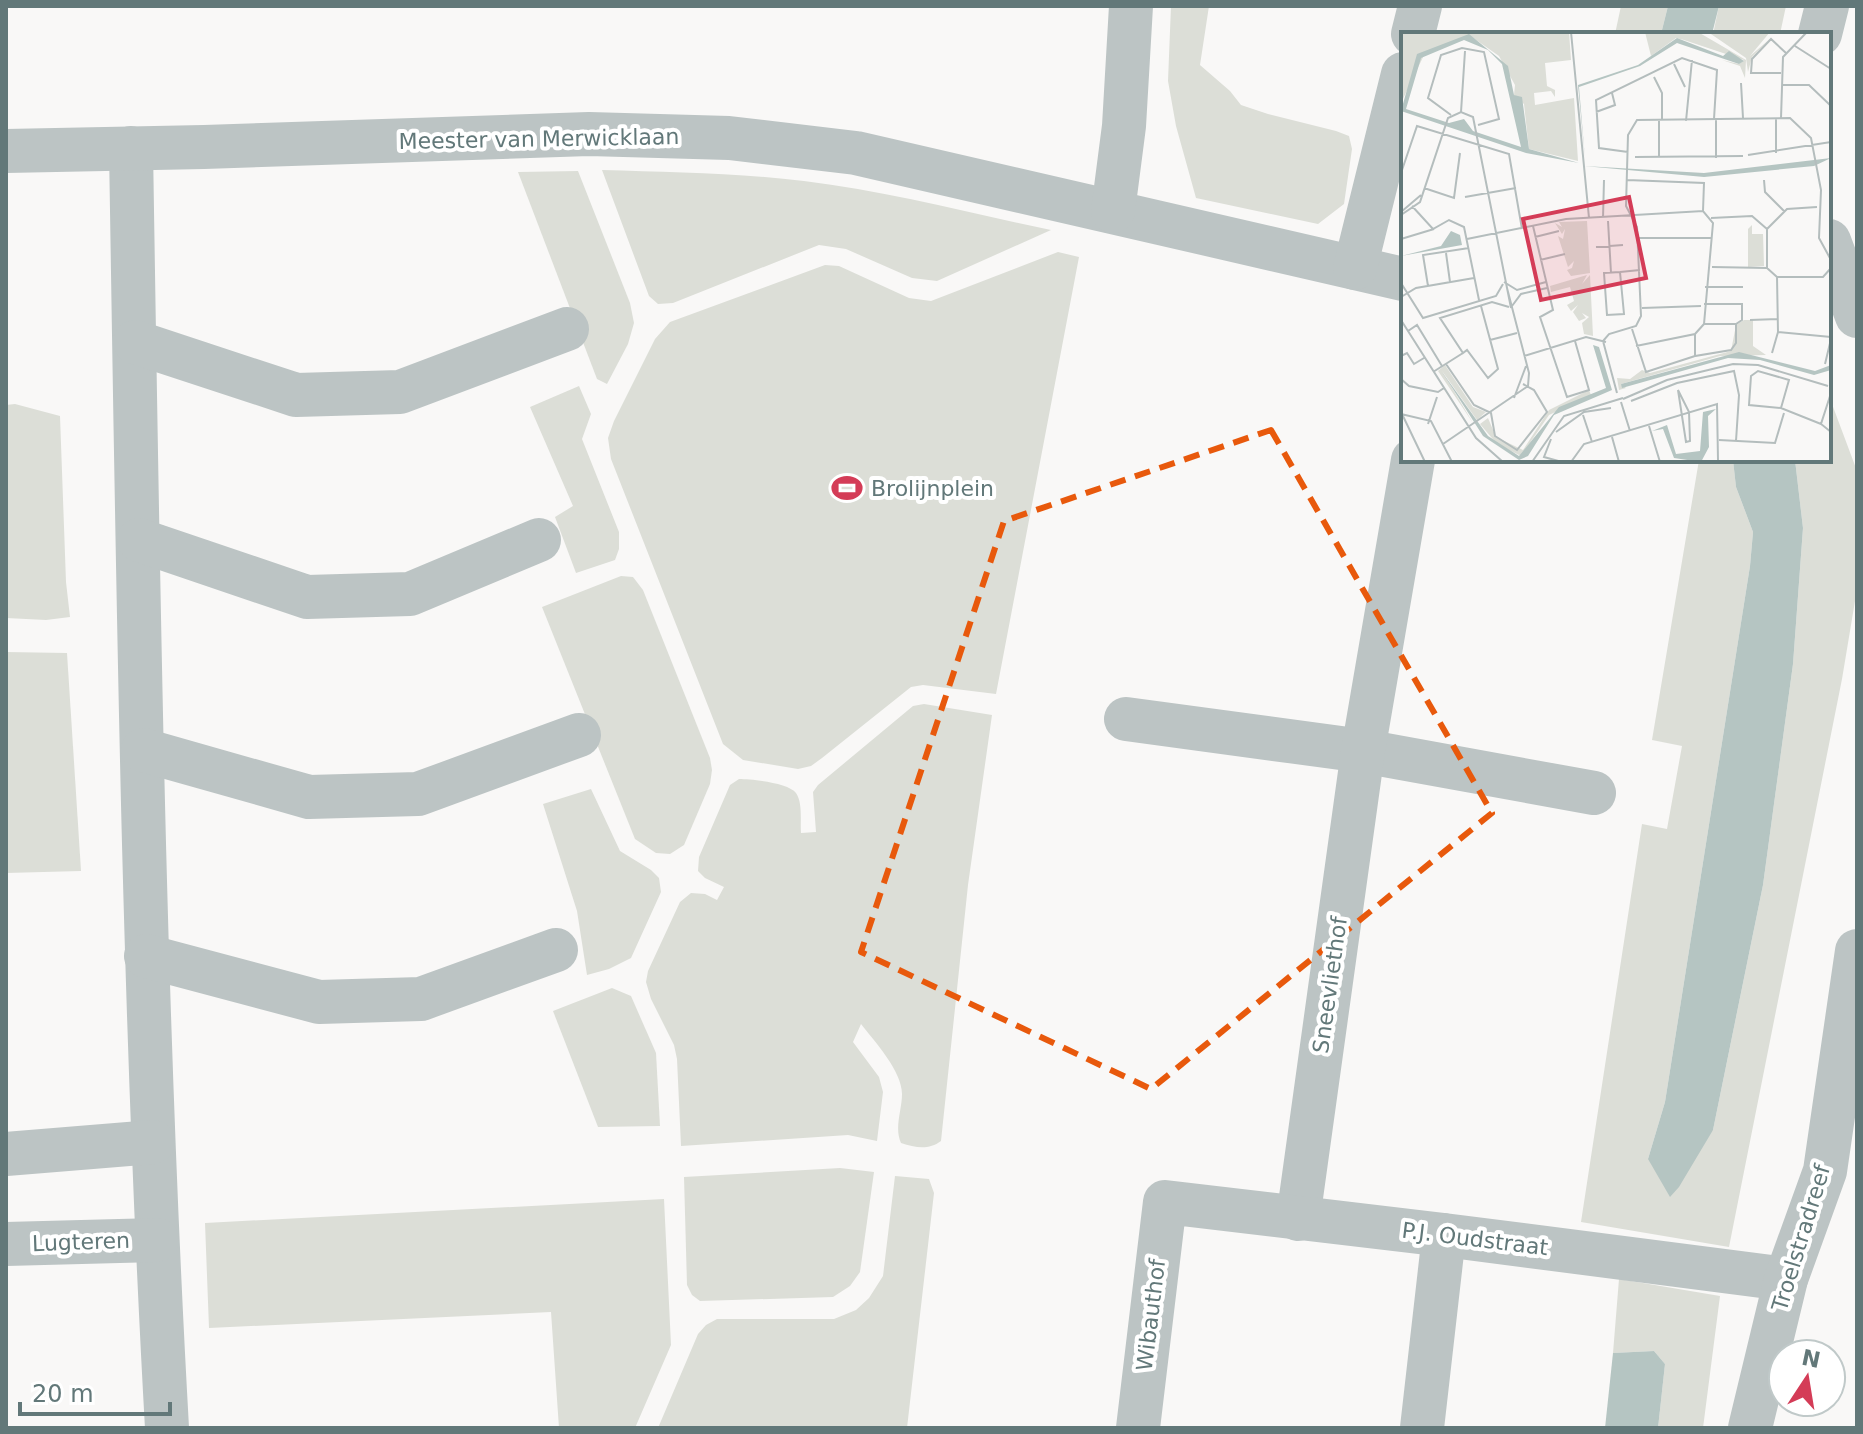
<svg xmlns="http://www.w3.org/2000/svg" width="1863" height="1434" viewBox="0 0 1863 1434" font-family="'DejaVu Sans',sans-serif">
  <rect width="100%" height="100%" fill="#f9f8f7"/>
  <g fill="#dcded7">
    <path d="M1171,6H1209L1200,65L1230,91L1241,105L1268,114L1336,131L1349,136L1352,149L1344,204L1318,224L1196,198L1176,126L1168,81Z"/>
    <path d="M1621,6H1668L1661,34H1615Z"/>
    <path d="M1719,6H1786L1780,34H1713Z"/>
    <path d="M602,170C669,172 737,173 804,181C887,191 969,213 1051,230L937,281L912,278L846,249L819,245L673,303L658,304L649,296Z"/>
    <path d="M578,171L630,303L634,323L628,344L607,384L597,379L518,172Z"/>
    <path d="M1058,252L1079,257L996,694L923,685L911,687L822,758L811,766L798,769L743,760L723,744L611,459L608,438L614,421L655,339L670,322L825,265L839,266L909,298L931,301Z"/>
    <path d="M579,386L591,414L582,439L619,532V549L615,560L576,573L555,517L573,506L530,407Z"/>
    <path d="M1829,396L1857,471V589L1842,679L1729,1247L1581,1222L1642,824L1667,829L1682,746L1652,740L1699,460H1733L1736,487L1753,532L1750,566L1665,1102L1648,1159L1713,1130L1763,885L1793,664L1803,528L1795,460H1829Z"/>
    <path d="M15,404L60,416L66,582L70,617L46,620L6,618V405Z"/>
    <path d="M621,576L633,577L643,590L710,758L712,770L710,784L684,845L670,854L656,853L635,839L542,607Z"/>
    <path d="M6,652L67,653L81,871L6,873Z"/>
    <path d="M924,704L992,715L968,885L941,1141C929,1150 916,1148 901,1143C894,1128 902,1110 902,1094C902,1071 875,1042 861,1024L853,1042L879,1077L883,1092L877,1141L848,1135L681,1146L677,1059L674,1045L651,999L646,982L648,971L680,902L691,893L705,894L717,900L724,887L705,878L698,871L699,857L730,785L739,779C752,779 789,783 796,793C803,803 800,822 801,833L816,832L813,792L818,785L913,706Z"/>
    <path d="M591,789L620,851L651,870L659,878L661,892L631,958L609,969L587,975L577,911L543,804Z"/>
    <path d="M612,988L631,996L656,1053L660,1126L598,1127L553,1011Z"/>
    <path d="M840,1168L874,1172L860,1272L850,1286L833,1297L700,1301L692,1295L687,1285L684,1177Z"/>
    <path d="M895,1176L929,1179L934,1193L907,1428H658L698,1334L706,1325L717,1319H834L856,1310L869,1298L883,1276Z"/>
    <path d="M664,1199L671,1345L635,1428H559L551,1312L209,1328L205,1223Z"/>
    <path d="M1619,1279L1720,1296L1703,1428H1658L1665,1364L1654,1351L1613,1353Z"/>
  </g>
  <g fill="#b5c5c2">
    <path d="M1668,6H1719L1712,34H1661Z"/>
    <path d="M1733,460H1795L1803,528L1793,664L1763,885L1713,1130L1679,1187L1670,1197L1648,1159L1665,1102L1750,566L1753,532L1736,487Z"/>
    <path d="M1654,1351L1665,1364L1658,1428H1605L1613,1353Z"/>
  </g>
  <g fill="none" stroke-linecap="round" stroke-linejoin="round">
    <g stroke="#bcc4c4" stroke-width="44">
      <path d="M1413,34L1420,6"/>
      <path d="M1820,34L1827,6"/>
      <path d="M131,148C138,575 143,1002 167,1428"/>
      <path d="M6,151L204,147L589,134L729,138L856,153L1403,279"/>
      <path d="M1113,211L1124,126L1131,6"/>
      <path d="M1829,241L1857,316"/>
      <path d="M1355,268L1403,74"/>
      <path d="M135,342L296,395L400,392L567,329"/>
      <path d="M139,540L307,597L410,594L539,540"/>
      <path d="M1126,719L1363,751L1594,793"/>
      <path d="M143,750L309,797L418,794L579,735"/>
      <path d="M146,956L319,1002L421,999L556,950"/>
      <path d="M6,1154L153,1142"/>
      <path d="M1298,1219L1363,751L1413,460"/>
      <path d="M6,1244L157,1240"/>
      <path d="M1138,1428L1165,1202L1444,1235L1786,1279"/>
      <path d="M1422,1428L1444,1235"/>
      <path d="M1750,1428L1786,1279L1825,1171L1857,951"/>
    </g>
  </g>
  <path fill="none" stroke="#e8590c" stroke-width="6" stroke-dasharray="16 10" stroke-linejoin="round" d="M1271,430L1492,813L1151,1089L861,952L1004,521Z"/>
  <defs>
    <g id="stadium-bare" transform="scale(2.4)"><path d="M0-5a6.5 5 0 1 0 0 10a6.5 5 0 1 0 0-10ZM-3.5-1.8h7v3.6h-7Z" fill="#d43c57" stroke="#fff" stroke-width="2.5" paint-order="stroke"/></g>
  </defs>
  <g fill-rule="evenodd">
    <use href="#stadium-bare" x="847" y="488"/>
  </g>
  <g text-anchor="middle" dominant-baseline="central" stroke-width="8" stroke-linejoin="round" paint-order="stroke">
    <g font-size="22" fill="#627879" stroke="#fff">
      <text transform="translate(539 139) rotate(-1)">Meester van Merwicklaan</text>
      <text transform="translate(1330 985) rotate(-82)">Sneevliethof</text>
      <text transform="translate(1801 1238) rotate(-73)">Troelstradreef</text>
      <text transform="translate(1475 1239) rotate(7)">P.J. Oudstraat</text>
      <text transform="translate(81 1242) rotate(-2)">Lugteren</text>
      <text transform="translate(1151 1315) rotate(-83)">Wibauthof</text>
    </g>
    <g font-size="22" fill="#627879" stroke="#fff" text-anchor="start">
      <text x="871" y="488">Brolijnplein</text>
    </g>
  </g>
  <g transform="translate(1401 32)">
    <rect width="430" height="430" fill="#f9f8f7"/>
    <path d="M0,0H168L170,28L144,31L146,54L154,58V65L150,59L133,61L134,73L173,66L177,129L128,117L123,72L113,63L114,53L98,24L71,5L24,21L0,71ZM244,0H297L345,28L344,46L339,34L321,28L338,32L343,28L283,8L275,6L250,24ZM307,0H369L349,24L370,6L351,25L347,40L345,26ZM186,189L189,241L170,244L166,238L171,236L173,229L167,235L157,204L162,207L164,197L161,202L154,191L161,195L158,190ZM351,193V202H362L363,234L347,235V197ZM186,243L181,252L189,243L192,304L183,302L181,291L188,285L181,281L185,286L178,289L172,280L177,273L170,279L166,273L173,269L169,255L150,260L149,254ZM343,288H352V314L365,323L319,324L220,352L225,356L218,358L216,346L229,347L241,338L249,341L330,319L335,293ZM44,333L72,375L85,380L76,388L41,339L72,391L37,339ZM188,358L190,363L148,383L120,424L96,412L79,392L87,386L95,405L122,418L148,378Z" fill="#dcded7"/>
    <path d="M68,2L107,34L113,63L121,65L128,117L178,131L125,121L0,79L16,22ZM63,8L87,18L101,32L120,115L72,99L63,87L48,91L5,77L20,26ZM276,6L322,24L328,19L343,29L338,32L276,11L239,34L178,55L184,127L177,53L237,33ZM430,126L413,134L303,145L183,134L303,141ZM50,199L59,203L61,213L0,224L40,214ZM192,313L198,315L211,358L153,383L127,424L118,428L82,404L41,340L87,404L118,424L158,375L205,356ZM338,320L414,339L430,333V338L413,343L359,328L327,326L221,356L220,352ZM315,377L307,384L308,415L300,430L273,426L262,397L251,399L266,393L275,422L299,419L302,380Z" fill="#b5c5c2" fill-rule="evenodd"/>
    <path fill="none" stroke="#b4bdbd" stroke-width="2" d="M170,0L188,186M394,14L430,37M273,32L284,55M380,41H350L351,27L370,7L385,21M253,45L261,61V88M340,51L342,86M382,53H408L430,74M60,80L64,19M195,80L214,73L211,61M50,83L27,66L40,23L61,16L83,20L98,87L77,93M375,86V121M380,86L382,25L405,1H430M315,88V126M285,89L291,28M227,120L198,116L195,68L281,26L316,38L313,87M347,123L430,110M234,125L342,124M258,125V88M0,141L16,94L108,122L121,197M226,148L303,151L302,179M363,148L364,160L384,180M23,156L53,166L59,121M64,165L115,156M11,174L32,197L48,188L63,195L78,268M0,180L20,163M0,183L19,170L47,86L60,80L72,85L110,276M202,186L203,148M310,186L351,184L366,197M207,189L210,241M132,194L152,278L139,285L166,365L188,358L174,309M134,205L158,199M238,206H311M0,207L33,197M66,207L165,187L302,179L312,191L303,292L294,302L235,314M195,215L222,213M45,221L49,250M139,228L164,222M311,235L366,236L376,245L377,300M366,236V197L386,177L416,175M219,240L223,282L206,283L203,241L219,240L239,238M376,245H422L430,236M103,250L116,258L145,250M0,251L22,286L95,264L102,252M27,254L22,223L68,216M304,255H342M0,265L15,256L73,246M303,272H341V288L335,292M80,274L97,337L87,346L66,318L62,321L39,286L91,270L108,275M111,274L120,262L146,256M241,276L300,274M0,288L75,406L102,430M349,288L377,287M303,292H335M231,297L245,340L294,324M7,299L16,293L41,334M294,302V324L330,318L335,311V292M89,308L116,301M371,321L377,300L430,305M0,324L6,321L13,332L23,326M123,324L185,305L205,310M45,332L73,373L90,381L94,404L116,418L146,380L133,358L122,352M424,332L430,307M32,340L62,321M0,347L8,354L37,360L43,356M277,358L288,380L289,409L285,410ZM216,361L202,309L208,302L235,294L240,284L236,195L225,174L227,103L236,88L389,86L410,106L420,158L418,206L430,228M430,361L420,392L430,400M113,366L125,334M222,367L266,348L332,332L357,333L427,354M230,369L276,351L333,339L338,363L335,409M220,370L229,399M380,376L388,348L357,339L350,344L348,373L380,376L420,392M0,382L30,389L51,430M1,382L24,430M182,383L191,410M27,392L36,365M248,394L259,430M155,400L183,380L210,376M211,405L218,430M150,407L143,425L161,430M318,408L374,411L383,381M42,412L127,354L128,341L106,256M131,430L163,384L222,366M170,430L183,412L316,372L317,428"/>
    <path fill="#d43c57" fill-opacity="0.15" stroke="#d43c57" stroke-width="4" d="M228,165L245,246L140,268L122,187Z"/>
    <rect width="430" height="430" fill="none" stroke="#627879" stroke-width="4"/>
  </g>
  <rect width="1863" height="1434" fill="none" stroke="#627879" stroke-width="16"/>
  <g transform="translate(1807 1378) rotate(12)"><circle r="38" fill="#ffffff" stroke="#c0c9c9" stroke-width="2"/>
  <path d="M0-6L14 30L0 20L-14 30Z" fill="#d43c57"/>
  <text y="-12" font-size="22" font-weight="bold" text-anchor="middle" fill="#627879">N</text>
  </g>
  <path d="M20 1402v12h150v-12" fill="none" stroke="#627879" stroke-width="4"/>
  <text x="32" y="1402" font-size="24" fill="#627879" stroke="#ffffff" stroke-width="6" paint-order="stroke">20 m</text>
</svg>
